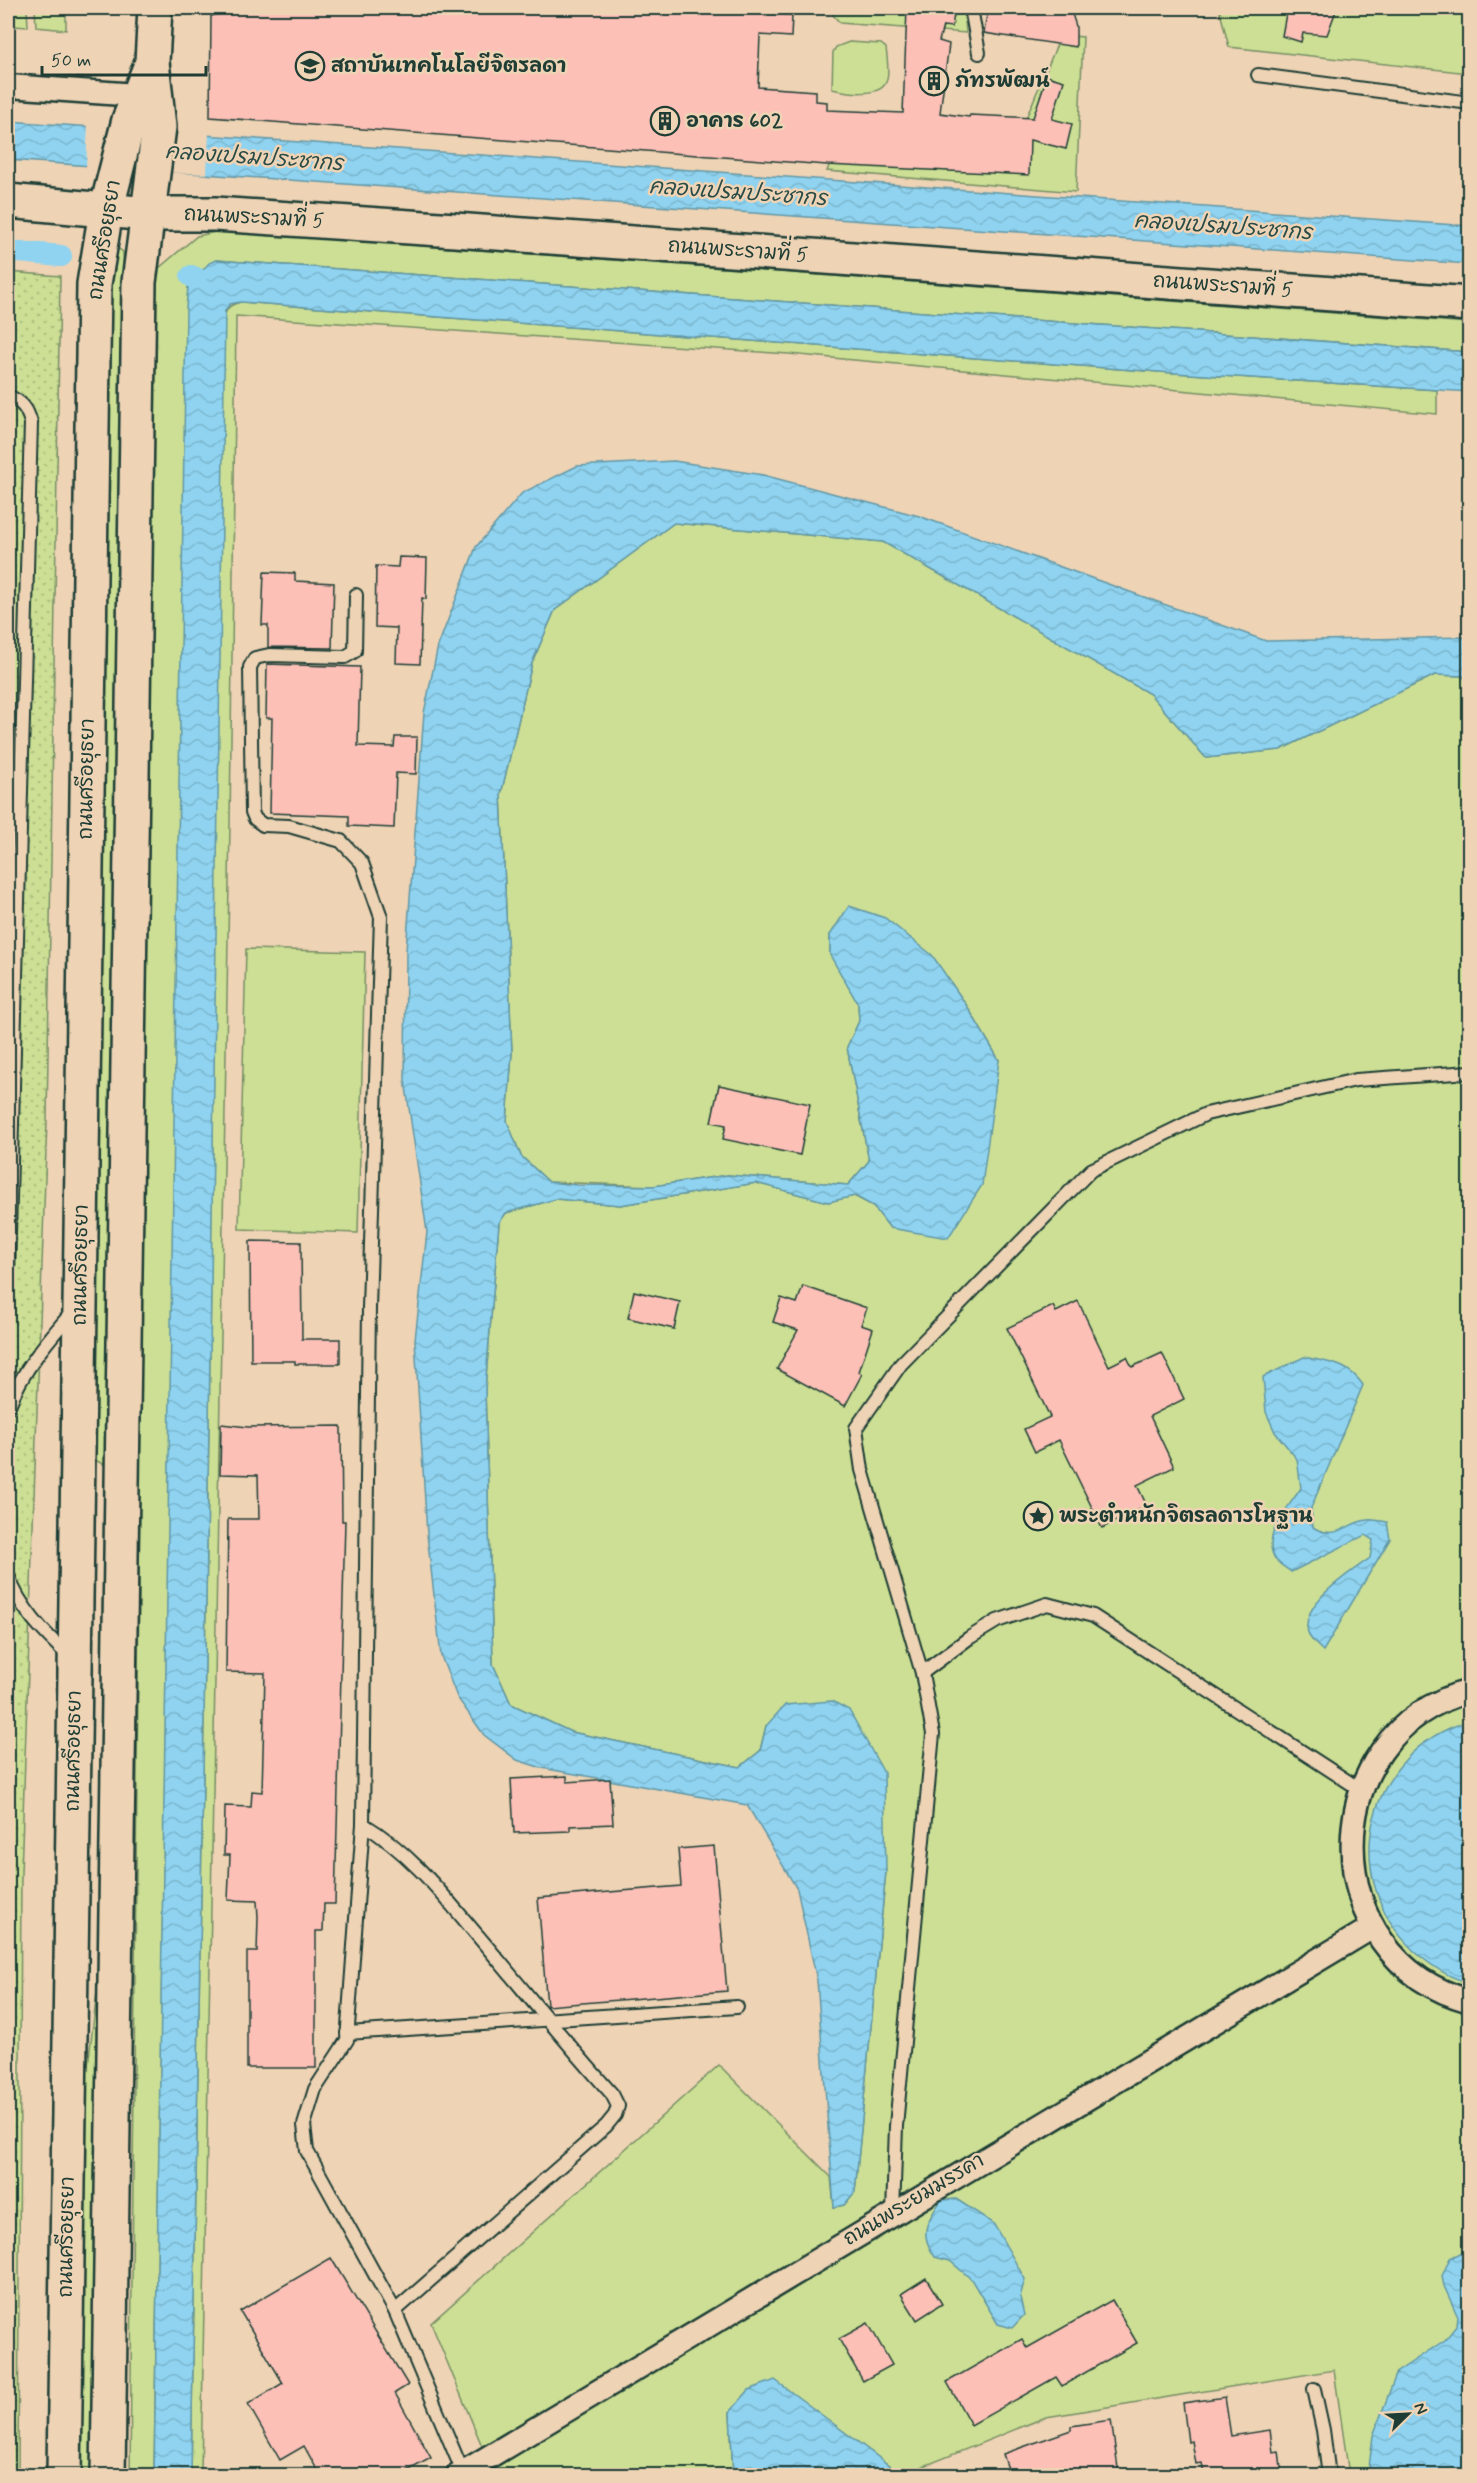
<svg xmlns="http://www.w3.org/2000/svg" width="1477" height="2483" viewBox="0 0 1477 2483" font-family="Mynerve,'Playpen Sans Thai',sans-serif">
  <defs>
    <pattern id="park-dots" width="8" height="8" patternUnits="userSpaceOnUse" patternTransform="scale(1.5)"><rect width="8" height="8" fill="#ccdf94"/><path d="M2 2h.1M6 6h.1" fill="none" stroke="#afc080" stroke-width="1.8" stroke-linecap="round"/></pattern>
    <pattern id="water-waves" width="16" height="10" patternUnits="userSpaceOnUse" patternTransform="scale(1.5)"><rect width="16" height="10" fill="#8fd3f0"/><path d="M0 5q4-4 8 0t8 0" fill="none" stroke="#7bb6ce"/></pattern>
  </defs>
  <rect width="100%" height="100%" fill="#eed3b5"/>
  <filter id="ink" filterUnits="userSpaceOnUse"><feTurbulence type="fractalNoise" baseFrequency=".0167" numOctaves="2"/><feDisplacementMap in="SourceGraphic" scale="12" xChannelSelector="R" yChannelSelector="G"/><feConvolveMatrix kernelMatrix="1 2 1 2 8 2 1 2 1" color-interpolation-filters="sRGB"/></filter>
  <g filter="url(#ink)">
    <g fill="#ccdf94" stroke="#768e64" stroke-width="1.5">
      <path d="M8,8H27L28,27L13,26L8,20Z"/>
      <path d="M35,8H66V30L36,27Z"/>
      <path d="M833,8H964L966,33L840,23L833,15Z"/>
      <path d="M1219,8H1469V73L1229,47Z"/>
      <path d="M1061,35L1083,37L1076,192L827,171L834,153L1016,142Z"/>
      <path d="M849,42L881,44L886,48C887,57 890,74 886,82C880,98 845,92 832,89L833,52L836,47Z"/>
      <path d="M221,231L1469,323V352L216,260L209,264L188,287L154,2475L130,2476L152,282L159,268L197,236Z"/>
      <path d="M119,249L123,252L126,331L111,1458L103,1464L95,1460L94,1454L107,300L114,252Z"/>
      <path d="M241,302L1159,372L1437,390V414L789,354L236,316L230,825L201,2475L191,2476L209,1426L223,325C225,310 227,305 241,302Z"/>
      <path d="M674,523L883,542L1150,694L1206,758L1280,750L1435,675L1463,676L1470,685L1469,2475H1349L1334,2370L1046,2417L902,2475L775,2381L730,2412L733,2475H494L431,2323L719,2065L831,2177L834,2207L844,2205L855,2191L886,1871L766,1726L760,1751L740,1767L571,1732L511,1704L493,1664L485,1389L499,1223L506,1213L556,1199L620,1205L756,1183L828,1202L854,1196L873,1206L890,1228L999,1060L967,1006L931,955L830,935V954L858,1004L859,1021L847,1047L869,1161L848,1185L728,1175L653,1186L549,1182L521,1156L507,1121L512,1053L501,794L532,663L555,610Z"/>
      <path d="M246,949L365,952L358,1233L239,1229Z"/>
      <path d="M98,1984L106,1985L98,2475L80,2476L86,2082Z"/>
    </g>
    <path fill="url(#park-dots)" stroke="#768e64" stroke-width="1.5" d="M8,272L60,276L47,1120L21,1874L18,2476L8,2475Z"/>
    <g fill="url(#water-waves)" stroke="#6297a5" stroke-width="1.5">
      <path d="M8,121L1469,226V264L8,160Z"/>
      <path d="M216,260L1469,352L1470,392L1159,372L241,302L230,304L225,311L209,1426L191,2475L154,2476L186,308L188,287L209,263Z"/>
      <path d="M674,461L763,475L919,516L1266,641L1469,637V685L1463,676L1435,675L1280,750L1206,758L1150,694L883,542L674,523L555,610L532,663L501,794L512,1053L507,1121L521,1156L549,1182L577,1185L653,1186L728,1175L848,1185L869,1161L847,1047L859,1021L858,1004L830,955V935L849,906L885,918L932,955L967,1006L999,1060L982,1185L948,1238L890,1228L873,1206L855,1196L828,1202L756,1183L620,1205L556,1199L506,1213L499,1223L485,1389L493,1664L511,1704L571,1732L740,1767L760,1751L766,1726L785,1705L832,1701L849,1710L884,1773L886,1871L855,2192L844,2205L834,2207L817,1980L797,1889L747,1805L542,1768L517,1760L484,1735L457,1697L441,1656L427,1534L415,1340L427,1232L405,1080L406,951L424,713L438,646L476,547L522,493L577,466Z"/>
      <path d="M1304,1357C1329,1363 1347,1362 1363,1385L1311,1508L1313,1527C1336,1542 1347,1522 1367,1520C1373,1519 1381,1521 1387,1522L1390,1539L1323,1651C1319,1647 1313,1642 1310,1637C1293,1607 1350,1573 1370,1558L1373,1540L1365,1535L1291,1572C1286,1568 1280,1565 1276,1560C1259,1537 1290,1506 1301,1488L1297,1459L1275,1432L1266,1412L1263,1377Z"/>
      <path d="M1469,1721H1470L1469,1982C1450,1979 1429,1964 1414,1951C1336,1876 1366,1751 1469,1721Z"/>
      <path d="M956,2199L993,2223L1025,2279L1020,2297L1024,2315L1012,2328L998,2324L971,2279L950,2261L935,2257C918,2232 927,2223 941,2200Z"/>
      <path d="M1469,2249V2475H1368L1373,2436L1397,2372L1445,2340L1457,2325L1458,2317L1444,2286L1442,2276L1450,2258Z"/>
      <path d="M775,2380L902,2475H733L730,2412L749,2390Z"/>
    </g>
    <path fill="#eed3b5" d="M88,123L209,132L207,174L86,169Z"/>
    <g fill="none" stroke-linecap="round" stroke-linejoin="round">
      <g stroke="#8fd3f0" stroke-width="22">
        <path d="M8,251L61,256"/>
        <path d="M191,276L196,278"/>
      </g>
    </g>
    <g fill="#fcc0b7" stroke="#1f3d34" stroke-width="1.5">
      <path d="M240,8H359L418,12V8H644L792,15L791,37L760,35L758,87L816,91V101L827,102V110L903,113L907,8H955L952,27L943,26L939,41L949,44L940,113L969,117L970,115L1033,118L1047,76L1064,81L1052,119L1072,124L1066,149L1030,140L1029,175L827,165L210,117L211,16Z"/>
      <path d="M988,8H1070L1076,26V47L984,33Z"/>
      <path d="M1287,8H1337L1327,35L1303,33L1301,42L1282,36Z"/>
      <path d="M399,557L427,558L426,599L422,598L420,664L396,663L397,628L375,627L376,566L398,567Z"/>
      <path d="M264,572L295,573V581L334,583L332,648L268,647V625H262Z"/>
      <path d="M267,664L360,667L358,746L394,747L395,737H417L416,774L396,773L394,828L349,826V816L270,813L272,718H266Z"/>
      <path d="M719,1085L810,1104L800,1155L723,1139L726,1125L711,1122Z"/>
      <path d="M250,1241L301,1242L302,1339H340V1364H295V1361H251Z"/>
      <path d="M803,1286L867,1308L861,1325L873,1329L859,1372L862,1374L845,1406L777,1369L798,1330L773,1322L781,1298L797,1303Z"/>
      <path d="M634,1291L680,1302L674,1329L628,1318Z"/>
      <path d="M1078,1301L1109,1366L1127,1357L1132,1367L1162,1353L1184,1399L1150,1416L1174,1467L1137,1485L1147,1506L1102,1528L1059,1440L1035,1452L1024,1429L1050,1417L1007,1328L1053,1306L1056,1312Z"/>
      <path d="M221,1424L248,1427L341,1426L342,1521H345L335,1904H324L323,1931H316V2068H247V1952H257L258,1917L257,1901L228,1900L230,1855H224L225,1806L251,1807L252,1791L262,1792L265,1673L226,1672L228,1519H259L258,1475L220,1474Z"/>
      <path d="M567,1776V1782L610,1779L613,1824L570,1826V1831L514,1833L511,1779Z"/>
      <path d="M714,1846L727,1991L547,2006L538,1898L681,1886L678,1849Z"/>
      <path d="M331,2258L408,2385L395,2393L431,2458L400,2475H320L304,2446L280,2460L248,2404L283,2383L240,2311Z"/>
      <path d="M926,2278L942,2304L917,2320L901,2294Z"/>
      <path d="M1112,2300L1137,2343L1062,2386L1056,2377L971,2425L947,2382L1022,2339L1027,2348Z"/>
      <path d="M868,2323L892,2365L863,2381L839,2339Z"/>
      <path d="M1225,2397L1231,2436L1270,2430L1273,2452L1279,2451L1282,2475H1204L1202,2463L1196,2464L1192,2441L1188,2442L1183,2403Z"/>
      <path d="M1111,2420L1119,2475H1010L1003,2454L1071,2430V2426Z"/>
    </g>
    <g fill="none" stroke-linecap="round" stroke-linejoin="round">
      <g stroke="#1f3d34" stroke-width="16">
        <g id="service">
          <path d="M971,8L979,53"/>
          <path d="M1258,75L1470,103"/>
          <path d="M8,396C22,402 27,408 31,423L8,1271"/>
          <path d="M356,595L355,651L345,657L269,655L255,658L250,667L252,812L255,819L263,825L289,826L341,841L362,863L381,917L369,1308L363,1824L347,2040L315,2089L304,2125L307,2151L395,2311L464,2475"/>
          <path d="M8,1408C22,1370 48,1340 74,1310"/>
          <path d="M8,1575C19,1608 45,1634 70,1657"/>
          <path d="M922,1673L969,1638L997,1621L1047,1604L1093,1616L1361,1790"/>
          <path d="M363,1824C410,1852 444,1896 478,1936C523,1989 566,2043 612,2094L618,2106L615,2115L606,2126L395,2311"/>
          <path d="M347,2033L737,2007"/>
          <path d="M893,2213L896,2126L933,1734L922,1673L862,1470L856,1428L901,1364L1091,1170L1206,1114L1356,1080L1470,1072"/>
          <path d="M1314,2389L1323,2430L1329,2476"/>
        </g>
      </g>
      <g stroke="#1f3d34" stroke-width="27">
        <g id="minor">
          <path d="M8,86L151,96"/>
          <path d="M1470,1691C1313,1732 1314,1960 1470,2001"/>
          <path d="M457,2476L1373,1927"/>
        </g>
      </g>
      <g stroke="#1f3d34" stroke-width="38">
        <g id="secondary">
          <path d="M8,201L148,214H215L455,230L1470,304"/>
          <path d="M64,2476L94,284L106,211L129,120L150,67"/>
          <path d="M108,2476L139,282L159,127L152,62L155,8"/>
        </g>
      </g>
      <use href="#service" stroke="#eed3b5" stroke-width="12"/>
      <use href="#minor" stroke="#eed3b5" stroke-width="22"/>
      <use href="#secondary" stroke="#eed3b5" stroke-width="33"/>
    </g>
  </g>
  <defs>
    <g id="university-ring" transform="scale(1.5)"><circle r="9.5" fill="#eed3b5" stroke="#1f3d34" stroke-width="1.5"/><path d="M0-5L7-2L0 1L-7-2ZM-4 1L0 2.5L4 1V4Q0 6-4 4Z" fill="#1f3d34"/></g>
    <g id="building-ring" transform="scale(1.5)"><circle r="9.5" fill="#eed3b5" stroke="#1f3d34" stroke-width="1.5"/><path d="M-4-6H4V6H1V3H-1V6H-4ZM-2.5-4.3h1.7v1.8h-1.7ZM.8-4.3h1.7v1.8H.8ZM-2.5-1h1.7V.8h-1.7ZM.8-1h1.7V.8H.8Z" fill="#1f3d34"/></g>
    <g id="sight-ring" transform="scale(1.5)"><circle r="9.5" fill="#eed3b5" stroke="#1f3d34" stroke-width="1.5"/><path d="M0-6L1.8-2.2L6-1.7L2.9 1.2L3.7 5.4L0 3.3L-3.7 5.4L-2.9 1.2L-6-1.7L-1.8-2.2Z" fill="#1f3d34"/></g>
  </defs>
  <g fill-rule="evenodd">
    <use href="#university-ring" x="310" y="66"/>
    <use href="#building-ring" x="934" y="81"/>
    <use href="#building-ring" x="665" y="121"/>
    <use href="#sight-ring" x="1038" y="1516"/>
  </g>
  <g text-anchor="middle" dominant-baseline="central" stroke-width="5" stroke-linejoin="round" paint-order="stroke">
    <g font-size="20" font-weight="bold" fill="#1f3d34" stroke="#eed3b5" text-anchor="start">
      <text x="331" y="66">สถาบันเทคโนโลยีจิตรลดา</text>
      <text x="955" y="81">ภัทรพัฒน์</text>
      <text x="686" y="121">อาคาร 602</text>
      <text x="1059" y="1516">พระตำหนักจิตรลดารโหฐาน</text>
    </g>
    <g font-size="20" fill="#1f3d34" stroke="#eed3b5">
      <text transform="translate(254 218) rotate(3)">ถนนพระรามที่ 5</text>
      <text transform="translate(105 240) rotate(-81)">ถนนศรีอยุธยา</text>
      <text transform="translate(738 251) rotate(4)">ถนนพระรามที่ 5</text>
      <text transform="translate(1223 286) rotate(4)">ถนนพระรามที่ 5</text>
      <text transform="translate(87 779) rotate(-89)">ถนนศรีอยุธยา</text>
      <text transform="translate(81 1265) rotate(-89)">ถนนศรีอยุธยา</text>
      <text transform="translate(74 1751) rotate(-89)">ถนนศรีอยุธยา</text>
      <text transform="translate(914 2200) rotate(-31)">ถนนพระยมมรรคา</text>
      <text transform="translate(67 2237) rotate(-89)">ถนนศรีอยุธยา</text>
    </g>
    <g font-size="21" font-style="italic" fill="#2a4c47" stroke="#eed3b5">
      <text transform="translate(254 158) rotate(4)">คลองเปรมประชากร</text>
      <text transform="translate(738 193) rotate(4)">คลองเปรมประชากร</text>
      <text transform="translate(1223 227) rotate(4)">คลองเปรมประชากร</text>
    </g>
  </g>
  <rect width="1477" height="2483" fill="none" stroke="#eed3b5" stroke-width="30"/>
  <rect x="15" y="15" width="1447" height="2453" fill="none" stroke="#1f3d34" stroke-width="2" filter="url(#ink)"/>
  <g transform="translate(1408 2414) rotate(66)" stroke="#eed3b5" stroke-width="4.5" paint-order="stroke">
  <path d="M0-4.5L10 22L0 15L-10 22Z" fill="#1f3d34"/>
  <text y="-9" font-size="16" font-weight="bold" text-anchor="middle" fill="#1f3d34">N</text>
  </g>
  <path d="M42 66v9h164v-9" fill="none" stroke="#1f3d34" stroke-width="3"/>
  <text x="51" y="66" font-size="18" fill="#1f3d34" stroke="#eed3b5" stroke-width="4.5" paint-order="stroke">50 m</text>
</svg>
